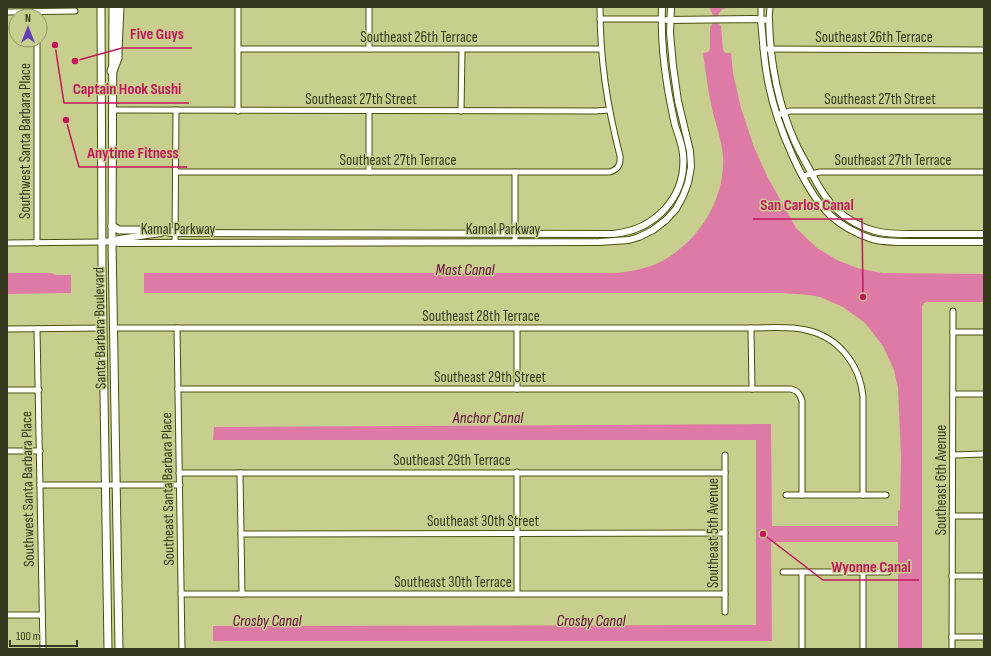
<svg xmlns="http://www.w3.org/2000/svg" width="991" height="656" viewBox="0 0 991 656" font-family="'Sofia Sans Condensed',sans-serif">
  <rect width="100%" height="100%" fill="#c8cf8e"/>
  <g fill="#de7aa6">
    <path d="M709,7H731C720,8 718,12 718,23L721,26L723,50L725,53H731L733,73L741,108L754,147L768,178L796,228L817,248L837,260L857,268L882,273L984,274V302H927L924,303L922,306V649H898V542H771L772,641H213V626L756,625V440H213L214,427L771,424L772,526H898V511L900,510L901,457L898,388L894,370L883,346L865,323L843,307L820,297L809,295L782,293H144V273H617C635,271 654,267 669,257C702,236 725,197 723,157C722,142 717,128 713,113C708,93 706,73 703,53L708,52L710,49V27L713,23V15Z"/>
    <path d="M7,273H51L55,275H71V293L7,294Z"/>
  </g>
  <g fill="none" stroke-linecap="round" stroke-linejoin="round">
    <g stroke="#4b4f0b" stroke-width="7">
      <g id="minor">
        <path d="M369,7V49"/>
        <path d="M761,7V19"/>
        <path d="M7,12L75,11"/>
        <path d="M600,19H662"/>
        <path d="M769,20L770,7"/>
        <path d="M238,49H601"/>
        <path d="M763,49L984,50"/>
        <path d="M112,110L596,111L609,110"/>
        <path d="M238,111V7"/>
        <path d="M369,111V172"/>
        <path d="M461,111L462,50"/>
        <path d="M777,115L790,111H984"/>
        <path d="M176,172H610C618,169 621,165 620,156C607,105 600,60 600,7"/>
        <path d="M515,172V242"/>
        <path d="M803,176L820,172H984"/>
        <path d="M175,242L176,110"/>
        <path d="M7,243L102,242"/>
        <path d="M37,243V40"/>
        <path d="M113,328H751C769,328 789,326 806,330C839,337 860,365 863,397V495"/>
        <path d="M177,328L182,649"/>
        <path d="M517,328V389"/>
        <path d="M751,328L752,389"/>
        <path d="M7,329L103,328"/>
        <path d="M37,329L43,649"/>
        <path d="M953,332H984"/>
        <path d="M178,389H791C798,391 800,394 802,401V495"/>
        <path d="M7,390H39"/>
        <path d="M953,394H984"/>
        <path d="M7,451H40"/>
        <path d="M725,455V612"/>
        <path d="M953,455L984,454"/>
        <path d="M179,473H725"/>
        <path d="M240,473L242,594"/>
        <path d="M40,485H180"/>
        <path d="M786,495H886"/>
        <path d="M952,516H984"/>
        <path d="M241,534L725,533"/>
        <path d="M783,572H888"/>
        <path d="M802,572V649"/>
        <path d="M952,576H984"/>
        <path d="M181,594H725"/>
        <path d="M517,594V472"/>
        <path d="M7,615H42"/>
        <path d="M952,637H984"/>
        <path d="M863,649V572"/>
        <path d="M952,649L953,311"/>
      </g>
    </g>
    <g stroke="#4b4f0b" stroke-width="8">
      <g id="tertiary">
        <path d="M761,19C763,42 764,64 769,86C777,124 802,188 830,215C842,226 857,234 872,239C888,243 905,242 920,242C942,242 963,242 984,242"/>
        <path d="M667,20L754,19L769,20C770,62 778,104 795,142C800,153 806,163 812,174C826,202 843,222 875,231C890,235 907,234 923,234C943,234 964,234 984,234"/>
        <path d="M170,233L613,234C655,230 687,197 683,154C682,144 678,134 675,125C672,111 669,97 667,83C663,58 661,32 662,7"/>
        <path d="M112,241L119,243L599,242L629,240L639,237L653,230L666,220L676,209L683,196L688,183L691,167L690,151L678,101L673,66L670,33L671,7"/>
        <path d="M102,242L112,241L119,239L161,233"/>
      </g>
    </g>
    <g stroke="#4b4f0b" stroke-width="9">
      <g id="secondary">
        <path d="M101,7L102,267L108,649"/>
        <path d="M113,7L112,241L119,649"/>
        <path d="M112,226L119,230H151L175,232"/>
      </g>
    </g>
    <g stroke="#4b4f0b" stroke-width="11">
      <path id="trunk" d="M112,71L117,58V51L119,7"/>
    </g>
    <use href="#minor" stroke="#fff" stroke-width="5"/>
    <use href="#tertiary" stroke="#fff" stroke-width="6"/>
    <use href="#secondary" stroke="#fff" stroke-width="7"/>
    <use href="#trunk" stroke="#fff" stroke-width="9"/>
  </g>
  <g text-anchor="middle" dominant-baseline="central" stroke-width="3" stroke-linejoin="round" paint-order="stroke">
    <g font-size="15" fill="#35381d" stroke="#c8cf8e">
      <text x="419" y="37">Southeast 26th Terrace</text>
      <text x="874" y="37">Southeast 26th Terrace</text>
      <text x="361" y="99">Southeast 27th Street</text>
      <text x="880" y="99">Southeast 27th Street</text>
      <text transform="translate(25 141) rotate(-90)">Southwest Santa Barbara Place</text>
      <text x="398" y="160">Southeast 27th Terrace</text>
      <text x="893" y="160">Southeast 27th Terrace</text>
      <text x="178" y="229">Kamal Parkway</text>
      <text x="503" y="229">Kamal Parkway</text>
      <text x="481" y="316">Southeast 28th Terrace</text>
      <text transform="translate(100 328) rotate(-91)">Santa Barbara Boulevard</text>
      <text x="490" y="377">Southeast 29th Street</text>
      <text x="452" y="460">Southeast 29th Terrace</text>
      <text transform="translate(941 480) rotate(-90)">Southeast 6th Avenue</text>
      <text transform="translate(28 489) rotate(-91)">Southwest Santa Barbara Place</text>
      <text transform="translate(168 489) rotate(-91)">Southeast Santa Barbara Place</text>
      <text x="483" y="521">Southeast 30th Street</text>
      <text transform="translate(713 533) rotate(-90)">Southeast 5th Avenue</text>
      <text x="453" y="582">Southeast 30th Terrace</text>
    </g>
    <g font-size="16" font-style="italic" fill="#610339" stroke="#c8cf8e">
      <text x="465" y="270">Mast Canal</text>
      <text x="488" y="418">Anchor Canal</text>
      <text x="267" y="621">Crosby Canal</text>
      <text x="591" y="621">Crosby Canal</text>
    </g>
  </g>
  <path fill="none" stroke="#c2185b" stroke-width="1.5" d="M75 61L122 48H192M55 45L64 103H189M66 120L79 167H187M863 297L862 219H753M763 534L823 580H919"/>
  <g fill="#c2185b" stroke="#c8cf8e" stroke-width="1.5">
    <circle cx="75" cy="61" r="4"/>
    <circle cx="55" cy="45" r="4"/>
    <circle cx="66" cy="120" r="4"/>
    <circle cx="863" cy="297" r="4"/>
    <circle cx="763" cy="534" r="4"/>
  </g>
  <g font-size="16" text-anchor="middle" font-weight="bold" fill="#c2185b" stroke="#c8cf8e" stroke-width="3" stroke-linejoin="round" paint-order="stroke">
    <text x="157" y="39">Five Guys</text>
    <text x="127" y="94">Captain Hook Sushi</text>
    <text x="133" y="158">Anytime Fitness</text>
    <text x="807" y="210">San Carlos Canal</text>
    <text x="871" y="572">Wyonne Canal</text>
  </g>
  <rect width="991" height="656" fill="none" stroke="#35381d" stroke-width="16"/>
  <g transform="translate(28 28)"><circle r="19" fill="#c8cf8e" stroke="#8d9361"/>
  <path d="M0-3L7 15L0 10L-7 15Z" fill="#653db5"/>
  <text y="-6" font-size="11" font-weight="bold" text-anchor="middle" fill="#35381d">N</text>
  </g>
  <path d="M10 640v6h67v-6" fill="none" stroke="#35381d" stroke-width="2"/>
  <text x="16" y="640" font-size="12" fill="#35381d" stroke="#c8cf8e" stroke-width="3" paint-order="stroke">100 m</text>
</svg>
